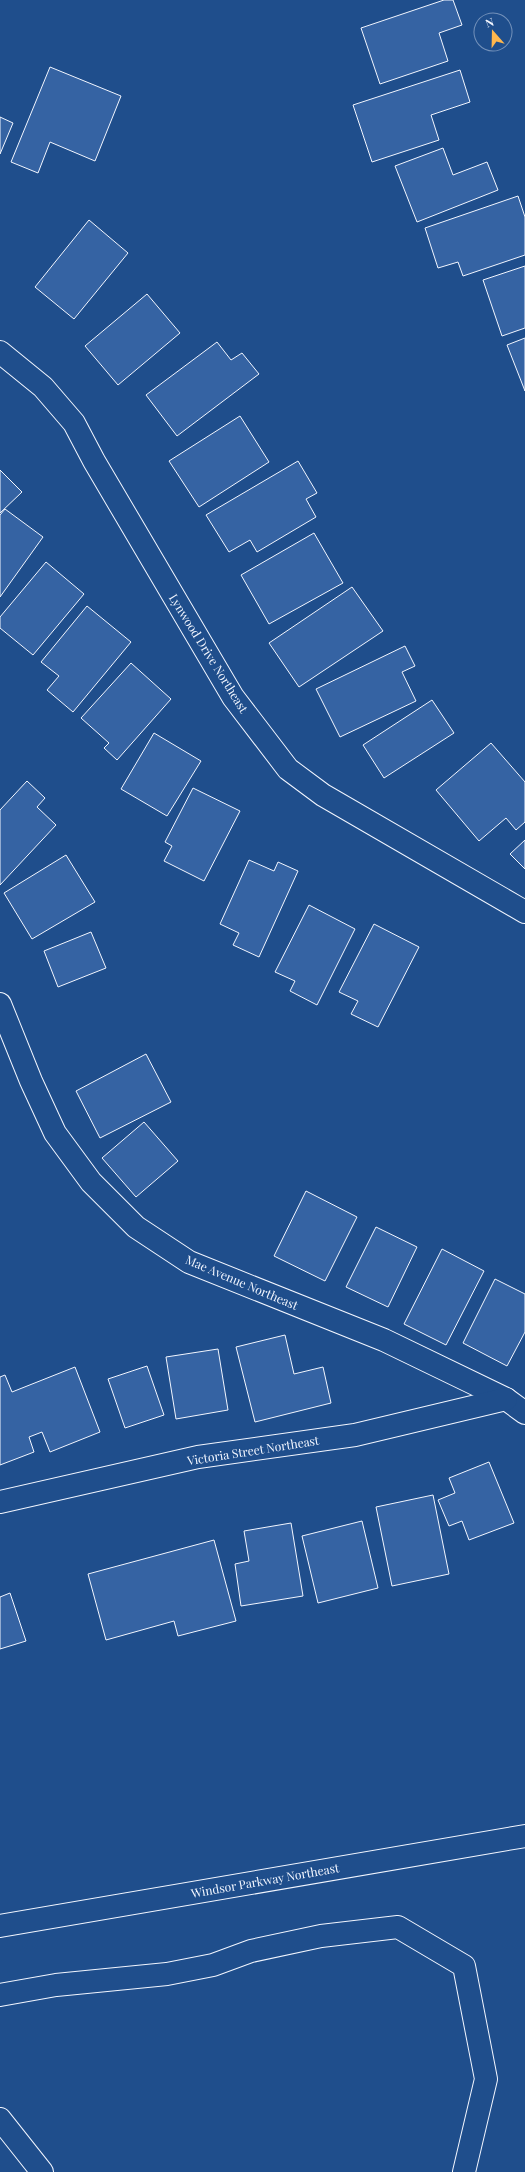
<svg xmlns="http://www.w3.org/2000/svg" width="525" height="2172" viewBox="0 0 525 2172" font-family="'Playfair Display',serif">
  <rect width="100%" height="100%" fill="#1f4e8c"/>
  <g fill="#3563a3" stroke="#f2f6ff">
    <path d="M444,0H453L462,25L439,33L448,61L380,84L361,28Z"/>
    <path d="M50,67L121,96L95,161L50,142L38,173L11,162Z"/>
    <path d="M460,70L470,102L431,115L439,140L372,162L353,105Z"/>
    <path d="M0,117L13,123L0,154Z"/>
    <path d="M443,148L453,175L487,162L498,190L417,222L395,166Z"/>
    <path d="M518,196L525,217V255L463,276L458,262L438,268L425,228Z"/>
    <path d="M89,220L128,253L74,319L35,287Z"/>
    <path d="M525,266V328L502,336L483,280Z"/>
    <path d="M147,294L180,333L118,385L85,346Z"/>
    <path d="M525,338V391L507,345Z"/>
    <path d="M217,342L231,360L242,353L259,374L177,436L146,395Z"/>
    <path d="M240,416L269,462L199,507L169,461Z"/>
    <path d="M298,461L317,493L306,499L316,517L257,552L250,540L229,552L206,515Z"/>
    <path d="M0,470L22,492L0,513Z"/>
    <path d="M5,509L43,537L0,597V515Z"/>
    <path d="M314,533L343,583L269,624L241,575Z"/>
    <path d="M46,562L84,594L33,655L0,628V617Z"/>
    <path d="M352,587L383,631L299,687L269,643Z"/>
    <path d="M87,606L131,642L73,712L47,690L59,676L41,662Z"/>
    <path d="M405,646L415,666L402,672L416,701L340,737L316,689Z"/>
    <path d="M131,663L171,699L117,760L104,748L109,743L81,718Z"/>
    <path d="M432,700L454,733L384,778L363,745Z"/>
    <path d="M154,733L201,761L167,816L121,789Z"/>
    <path d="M491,743L525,782V822L516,830L506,818L479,841L436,790Z"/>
    <path d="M27,781L45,798L37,807L56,825L0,885V810Z"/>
    <path d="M193,788L240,811L204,881L164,861L172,846L165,842Z"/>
    <path d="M525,840V869L510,854Z"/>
    <path d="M66,855L95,902L32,939L4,893Z"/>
    <path d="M249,860L274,871L278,862L298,871L259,957L233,945L239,933L220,924Z"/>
    <path d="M309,905L355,929L317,1005L290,991L295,981L275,972Z"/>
    <path d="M374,924L419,947L378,1027L351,1014L358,1001L339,992Z"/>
    <path d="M91,932L106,968L58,987L44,951Z"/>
    <path d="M146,1054L171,1102L100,1138L76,1091Z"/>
    <path d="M144,1122L178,1161L136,1197L102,1158Z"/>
    <path d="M306,1191L357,1217L325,1281L274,1256Z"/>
    <path d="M376,1227L417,1247L388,1307L346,1287Z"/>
    <path d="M442,1249L484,1271L446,1345L404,1324Z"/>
    <path d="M495,1279L525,1294V1332L507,1366L463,1343Z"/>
    <path d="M285,1335L294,1374L323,1367L331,1403L255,1422L236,1347Z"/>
    <path d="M218,1349L228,1410L176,1419L166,1357Z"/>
    <path d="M147,1366L164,1415L125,1428L108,1379Z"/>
    <path d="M75,1367L100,1432L50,1452L42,1432L29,1437L34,1452L0,1465V1377L5,1375L12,1392Z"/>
    <path d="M489,1462L514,1523L469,1540L462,1521L449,1526L438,1500L455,1493L449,1478Z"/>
    <path d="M433,1495L449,1574L392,1586L376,1507Z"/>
    <path d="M362,1521L378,1588L318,1603L302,1536Z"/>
    <path d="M291,1523L303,1596L241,1606L235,1564L249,1561L244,1531Z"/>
    <path d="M214,1540L236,1621L178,1636L174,1621L106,1640L88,1574Z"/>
    <path d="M10,1593L26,1641L0,1649V1597Z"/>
  </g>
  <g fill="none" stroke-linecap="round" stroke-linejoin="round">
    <g stroke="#f2f6ff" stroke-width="24">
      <g id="minor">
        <path d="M0,352L43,387L74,423L94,461L233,697L288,769L323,795L525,912"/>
        <path d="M0,1004L31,1081L55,1133L91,1182L136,1227L189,1262L384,1340L506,1399L525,1413"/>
        <path d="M0,1502L198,1457L355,1435L506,1399"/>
        <path d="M0,1995L56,1985L167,1974L213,1965L251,1951L321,1936L398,1927L464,1966L486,2079L464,2172"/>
        <path d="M0,2119L42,2172"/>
      </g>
    </g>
    <g stroke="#f2f6ff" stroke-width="24">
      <path id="tertiary" d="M0,1926L525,1836"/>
    </g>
    <use href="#minor" stroke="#1f4e8c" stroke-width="22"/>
    <use href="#tertiary" stroke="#1f4e8c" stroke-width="22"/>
  </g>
  <g text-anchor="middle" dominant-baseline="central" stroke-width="3" stroke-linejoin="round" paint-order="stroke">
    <g font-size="12" fill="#f2f6ff" stroke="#1f4e8c">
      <text transform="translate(209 653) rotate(58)">Lynwood Drive Northeast</text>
      <text transform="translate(242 1282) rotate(23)">Mae Avenue Northeast</text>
      <text transform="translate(253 1450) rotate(-9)">Victoria Street Northeast</text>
      <text transform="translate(265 1880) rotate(-10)">Windsor Parkway Northeast</text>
    </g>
  </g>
  <g transform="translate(493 32) rotate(340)"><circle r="19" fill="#1f4e8c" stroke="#7391ba"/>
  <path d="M0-3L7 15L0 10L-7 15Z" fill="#ffb74d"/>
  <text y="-6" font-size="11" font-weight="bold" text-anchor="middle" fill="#f2f6ff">N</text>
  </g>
</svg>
